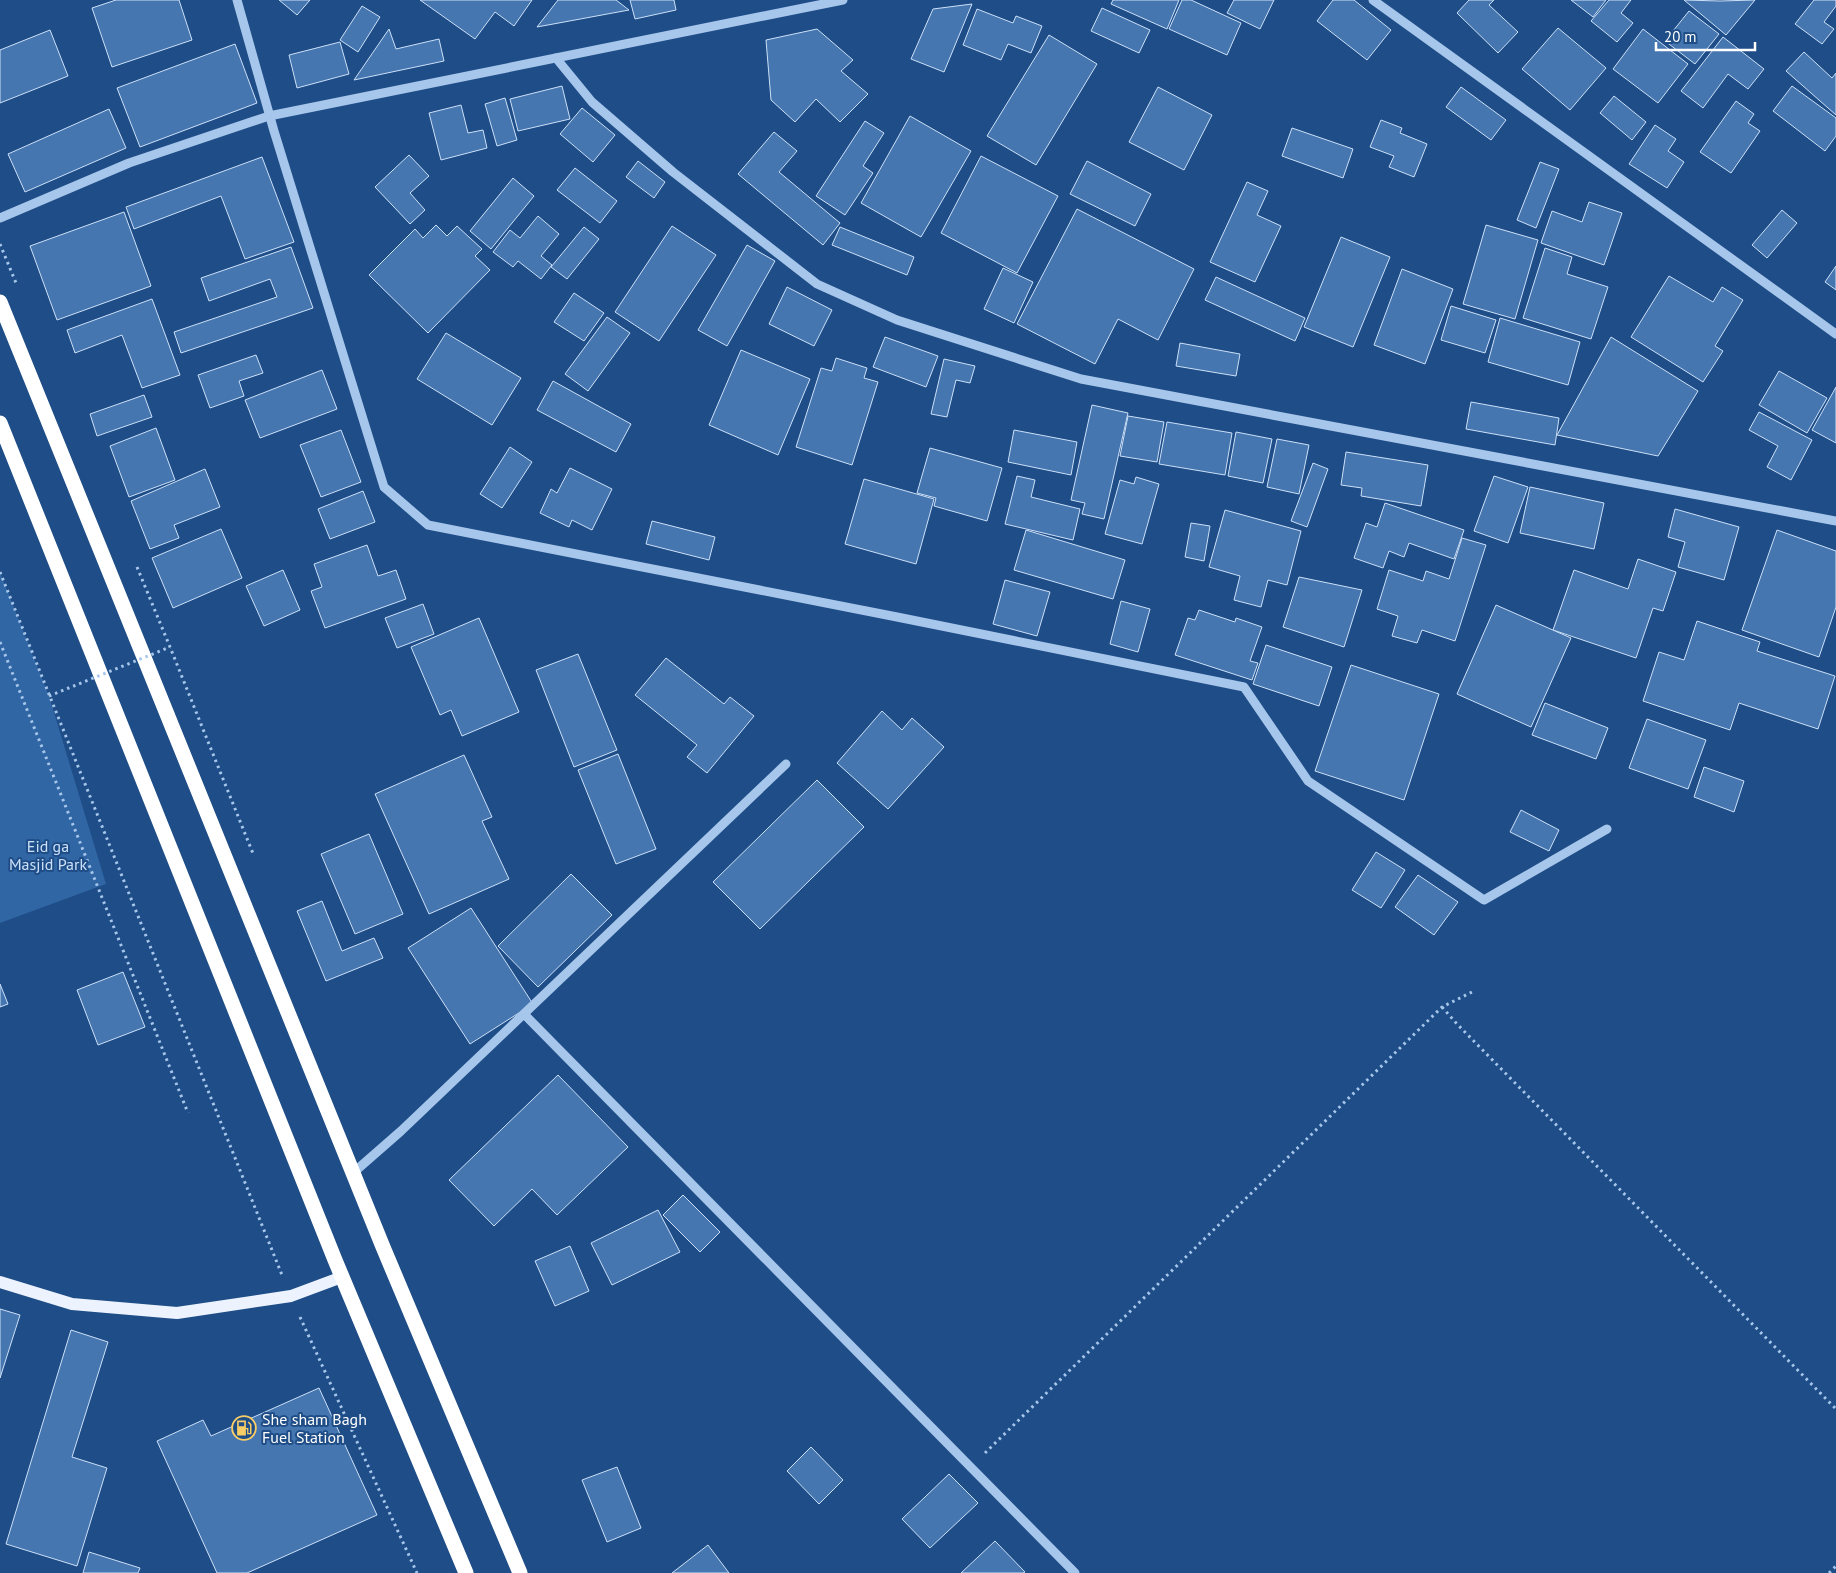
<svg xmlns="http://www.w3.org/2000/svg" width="1836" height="1573" viewBox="0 0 1836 1573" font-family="'PT Sans',sans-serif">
  <rect width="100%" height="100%" fill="#1e4d87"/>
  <path fill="#3166a5" d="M0,572L49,696L106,884L0,923Z"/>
  <g fill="#4676b0" stroke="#cce0f8">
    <path d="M116,0H179L192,40L112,67L92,8Z"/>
    <path d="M279,0H310L297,15Z"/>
    <path d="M420,0H532L514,26L495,12L475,39Z"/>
    <path d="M558,0H616L629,10L537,27Z"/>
    <path d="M630,0H674L676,10L635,19Z"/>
    <path d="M1113,0H1179L1167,29L1111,4Z"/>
    <path d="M1182,0H1191L1241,23L1227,55L1169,29Z"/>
    <path d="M1234,0H1274L1260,29L1227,13Z"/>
    <path d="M1333,0H1354L1391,30L1367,60L1317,21Z"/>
    <path d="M1469,0H1494L1489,5L1518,32L1498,53L1457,13Z"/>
    <path d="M1571,0H1606L1593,17Z"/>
    <path d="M1609,0H1631L1621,13L1633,23L1617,42L1591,21Z"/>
    <path d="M1684,0L1720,1L1755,0L1726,35Z"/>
    <path d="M1814,0H1836V6L1824,22L1834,29L1822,44L1795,24Z"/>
    <path d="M972,4L944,72L911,59L933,9Z"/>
    <path d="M362,6L380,17L358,52L340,40Z"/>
    <path d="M1102,8L1150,30L1139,53L1091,31Z"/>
    <path d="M977,9L1013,23L1016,16L1042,26L1031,53L1008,44L1001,60L963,45Z"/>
    <path d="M1689,11L1719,34L1695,64L1665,41Z"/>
    <path d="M1558,28L1606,68L1570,110L1522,69Z"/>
    <path d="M389,29L396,49L439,39L444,61L354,80Z"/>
    <path d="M817,29L853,60L841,71L868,94L840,122L816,99L795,122L771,100L766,40Z"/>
    <path d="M1643,29L1688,64L1658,103L1613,69Z"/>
    <path d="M50,30L68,76L0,103V50Z"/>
    <path d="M1049,35L1097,64L1036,165L987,136Z"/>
    <path d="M1723,37L1764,69L1748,89L1728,74L1703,108L1681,91Z"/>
    <path d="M340,42L349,74L297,88L289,55Z"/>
    <path d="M235,44L257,103L140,147L117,88Z"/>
    <path d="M1804,52L1832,78L1836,73V115L1786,71Z"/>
    <path d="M562,86L570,119L518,131L510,99Z"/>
    <path d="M1792,86L1836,118V136L1825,151L1773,111Z"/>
    <path d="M1158,87L1212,115L1184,170L1129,142Z"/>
    <path d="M1461,87L1506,120L1491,140L1446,107Z"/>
    <path d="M1614,96L1646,122L1632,140L1600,113Z"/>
    <path d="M505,98L517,140L497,146L485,104Z"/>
    <path d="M1736,101L1754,114L1748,123L1760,131L1731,173L1700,152Z"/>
    <path d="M461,105L468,133L483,130L487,148L441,160L429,113Z"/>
    <path d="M582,108L615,135L593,162L560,134Z"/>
    <path d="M109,109L126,148L25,192L8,154Z"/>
    <path d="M910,116L971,151L921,237L861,203Z"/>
    <path d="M1381,120L1402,128L1400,133L1427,144L1414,177L1389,167L1394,156L1370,147Z"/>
    <path d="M865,121L884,133L863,166L873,173L845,215L816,196Z"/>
    <path d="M1655,125L1676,139L1668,151L1684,162L1667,188L1629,164Z"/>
    <path d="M1292,128L1353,149L1343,178L1282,156Z"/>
    <path d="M774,132L797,151L779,172L840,223L823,245L738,174Z"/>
    <path d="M409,155L429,176L410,193L425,210L410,224L375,187Z"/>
    <path d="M981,156L1058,196L1017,273L941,233Z"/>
    <path d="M262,157L294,242L245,259L221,196L134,229L126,207Z"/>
    <path d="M638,161L665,182L654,198L626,177Z"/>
    <path d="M1087,161L1151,194L1135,226L1070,194Z"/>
    <path d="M1540,162L1559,169L1536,228L1517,220Z"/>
    <path d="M575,168L617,201L600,223L557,190Z"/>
    <path d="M513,178L534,196L491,249L470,231Z"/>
    <path d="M1247,182L1268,191L1257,215L1281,226L1255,282L1210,262Z"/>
    <path d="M1589,202L1622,213L1604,265L1541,243L1552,211L1582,222Z"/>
    <path d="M1077,209L1194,269L1158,340L1118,319L1095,364L1017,324Z"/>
    <path d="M1782,210L1797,223L1767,258L1752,245Z"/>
    <path d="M124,212L151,286L57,320L30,246Z"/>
    <path d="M538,216L559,234L541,256L552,265L541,279L518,261L513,267L493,252L510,230L520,238Z"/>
    <path d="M436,225L447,236L457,226L482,249L475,256L490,270L428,333L369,275L415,229L423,238Z"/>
    <path d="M1486,225L1538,240L1515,319L1463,304Z"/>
    <path d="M672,226L716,255L659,341L615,312Z"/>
    <path d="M584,227L599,239L567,279L551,267Z"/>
    <path d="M840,227L914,257L907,275L832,245Z"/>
    <path d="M1341,237L1390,257L1353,347L1304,327Z"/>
    <path d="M747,245L775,261L727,346L698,330Z"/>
    <path d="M291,247L313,308L181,353L174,332L277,297L270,279L209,301L201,278Z"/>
    <path d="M1545,248L1572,257L1567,274L1608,287L1591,339L1523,318Z"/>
    <path d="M1836,266V290L1825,282Z"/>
    <path d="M1003,268L1033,282L1014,323L984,309Z"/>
    <path d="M1402,269L1453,289L1425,364L1374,345Z"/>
    <path d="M1669,276L1713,302L1722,287L1743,300L1715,346L1723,351L1703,382L1631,337Z"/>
    <path d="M1216,277L1305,318L1295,341L1205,300Z"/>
    <path d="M787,287L832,310L814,346L769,324Z"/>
    <path d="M574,293L604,313L584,341L554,322Z"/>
    <path d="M152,299L180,375L142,388L122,335L75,353L67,330Z"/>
    <path d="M1451,306L1496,320L1485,353L1441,340Z"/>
    <path d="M607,317L630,333L588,391L565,374Z"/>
    <path d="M1500,318L1580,342L1568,385L1488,362Z"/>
    <path d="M446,333L521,378L492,425L417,379Z"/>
    <path d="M885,337L938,356L926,387L873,367Z"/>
    <path d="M1611,337L1698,391L1658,456L1557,435Z"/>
    <path d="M1180,343L1240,354L1236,376L1176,366Z"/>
    <path d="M741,350L810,379L778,455L709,425Z"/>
    <path d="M256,355L263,373L239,381L244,396L210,408L198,375Z"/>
    <path d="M836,358L867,368L864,378L878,382L852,465L796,447L821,368L832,371Z"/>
    <path d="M944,359L975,366L970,383L956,380L947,417L931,414Z"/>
    <path d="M322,370L337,409L260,438L245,400Z"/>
    <path d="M1779,371L1827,398L1807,433L1759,405Z"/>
    <path d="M553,381L631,424L616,452L537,410Z"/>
    <path d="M1836,387V443L1812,430Z"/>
    <path d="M144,395L152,417L97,436L90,414Z"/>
    <path d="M1471,402L1559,418L1555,445L1466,429Z"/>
    <path d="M1092,405L1128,413L1104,519L1082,514L1085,503L1071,500Z"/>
    <path d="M1759,412L1812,440L1791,480L1767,467L1778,446L1749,430Z"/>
    <path d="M1128,416L1164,422L1157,462L1120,456Z"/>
    <path d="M1167,422L1232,433L1225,475L1159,464Z"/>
    <path d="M156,428L175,480L129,497L110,446Z"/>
    <path d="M341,430L361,482L321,497L300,445Z"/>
    <path d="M1014,430L1077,442L1071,475L1008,462Z"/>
    <path d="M1236,432L1272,439L1263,483L1228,476Z"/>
    <path d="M1277,439L1309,445L1299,494L1267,487Z"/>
    <path d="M510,447L532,462L502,508L480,494Z"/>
    <path d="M930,448L1002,468L987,521L934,506L936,498L917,493Z"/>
    <path d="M1346,452L1428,465L1421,506L1361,496L1362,488L1341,485Z"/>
    <path d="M1313,463L1328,469L1307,527L1291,521Z"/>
    <path d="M570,468L612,489L592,530L572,520L569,527L540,513L551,489L557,493Z"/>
    <path d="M205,469L220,507L174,525L179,538L150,549L131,501Z"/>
    <path d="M1017,476L1035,480L1031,497L1080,509L1073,540L1005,524Z"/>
    <path d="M1494,476L1528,487L1508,543L1474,531Z"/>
    <path d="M1136,477L1159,484L1142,544L1105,534L1120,480L1134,484Z"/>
    <path d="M864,479L934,499L916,564L845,544Z"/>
    <path d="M1530,487L1604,503L1594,549L1520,533Z"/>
    <path d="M363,491L375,522L330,539L318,509Z"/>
    <path d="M1385,503L1464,530L1454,559L1409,543L1404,557L1389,551L1383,568L1354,558L1366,523L1377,527Z"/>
    <path d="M1675,509L1739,527L1724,580L1678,567L1685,542L1668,537Z"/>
    <path d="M1225,510L1301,531L1287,585L1268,580L1261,607L1234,600L1240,576L1209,567Z"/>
    <path d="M652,521L715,537L709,560L646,544Z"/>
    <path d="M1191,523L1210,526L1204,561L1185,557Z"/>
    <path d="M221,529L242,578L173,608L152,558Z"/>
    <path d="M1026,530L1125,560L1113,599L1014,570Z"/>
    <path d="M1777,530L1836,551V607L1819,657L1742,630Z"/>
    <path d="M1462,538L1486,545L1455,641L1422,630L1417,643L1392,636L1398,616L1377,609L1389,570L1423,581L1426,571L1449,579Z"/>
    <path d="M367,545L378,576L396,570L406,599L325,628L311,591L322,587L314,564Z"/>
    <path d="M1638,559L1676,572L1663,611L1653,608L1636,658L1553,630L1574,570L1628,589Z"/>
    <path d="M283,570L300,610L264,626L246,586Z"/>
    <path d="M1299,577L1362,590L1344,647L1283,627Z"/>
    <path d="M1005,580L1050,592L1037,636L993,624Z"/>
    <path d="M1121,601L1150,609L1138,652L1110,644Z"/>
    <path d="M423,604L434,634L397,648L385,618Z"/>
    <path d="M1496,605L1571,638L1531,727L1457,694Z"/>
    <path d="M1199,610L1235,622L1236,618L1262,627L1250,661L1258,663L1252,680L1175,655L1188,618L1195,620Z"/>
    <path d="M479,618L519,712L462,736L451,710L440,715L411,647Z"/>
    <path d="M1697,621L1760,642L1757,651L1835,676L1818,729L1739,703L1730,730L1643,701L1659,652L1684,660Z"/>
    <path d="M1266,645L1332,667L1319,706L1253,684Z"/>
    <path d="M578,654L617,750L574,767L536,670Z"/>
    <path d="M666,658L724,704L730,697L754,716L707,773L687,757L697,745L635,695Z"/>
    <path d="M1351,665L1439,694L1404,800L1315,771Z"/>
    <path d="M1545,703L1608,728L1596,759L1532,735Z"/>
    <path d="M882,711L902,730L912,718L944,747L888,809L837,763Z"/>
    <path d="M1647,719L1706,740L1688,789L1629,768Z"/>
    <path d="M618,754L656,849L616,864L578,770Z"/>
    <path d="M464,755L492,817L482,821L509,879L429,914L375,794Z"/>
    <path d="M1704,767L1744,781L1734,812L1694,797Z"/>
    <path d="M817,780L864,827L760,929L713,882Z"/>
    <path d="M1521,810L1559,830L1549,851L1510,832Z"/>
    <path d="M369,834L403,914L355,934L321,854Z"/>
    <path d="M1376,852L1405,870L1381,908L1352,890Z"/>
    <path d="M571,874L612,915L538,987L498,946Z"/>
    <path d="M1418,875L1458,902L1434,935L1395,907Z"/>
    <path d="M322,901L342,951L374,938L383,958L326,981L297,911Z"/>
    <path d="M471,908L533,1004L470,1044L408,948Z"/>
    <path d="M123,972L145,1027L98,1045L77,990Z"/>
    <path d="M0,984L8,1004L0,1007Z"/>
    <path d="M558,1075L628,1147L557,1215L532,1189L494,1226L449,1180Z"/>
    <path d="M683,1195L720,1232L700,1252L663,1215Z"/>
    <path d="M658,1210L680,1252L612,1285L591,1243Z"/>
    <path d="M570,1246L589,1291L555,1306L535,1261Z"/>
    <path d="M0,1309L20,1315L0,1378Z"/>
    <path d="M71,1330L108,1342L72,1457L107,1468L77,1566L6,1544Z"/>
    <path d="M319,1388L377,1515L247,1573H217L157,1441L203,1420L211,1436Z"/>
    <path d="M811,1447L843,1480L819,1504L787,1471Z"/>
    <path d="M617,1467L641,1528L607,1542L582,1480Z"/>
    <path d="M949,1474L978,1503L930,1548L902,1519Z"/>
    <path d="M995,1541L1025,1572L1023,1573H961Z"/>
    <path d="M708,1545L729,1573H672Z"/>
    <path d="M89,1552L140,1568L138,1573H83Z"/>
  </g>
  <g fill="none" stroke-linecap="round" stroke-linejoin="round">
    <g stroke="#a7c6eb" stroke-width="3" stroke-dasharray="2.5 4" stroke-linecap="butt">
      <path d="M0,244L16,283"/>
      <path d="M137,567L170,647L254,856"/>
      <path d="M0,572L282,1275"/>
      <path d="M0,642L188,1113"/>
      <path d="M1442,1007L1457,1024L1836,1409"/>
      <path d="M300,1317L417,1573"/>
      <path d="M985,1453L1442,1007L1472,992"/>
      <path d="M1829,1573L1836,1566"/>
    </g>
    <g stroke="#a7c6eb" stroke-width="9">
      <path d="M237,0L274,131L384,487L428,525L897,617L1244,687L1308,781L1484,900L1607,829"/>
      <path d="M1373,0L1836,334"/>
      <path d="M556,58L592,102L673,172L817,284L897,320L1081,379L1836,521"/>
      <path d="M0,218L129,163L269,116L843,0"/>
      <path d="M524,1014L1075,1573"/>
      <path d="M353,1173L401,1131L786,764"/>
    </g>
    <path stroke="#ecf3fe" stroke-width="12" d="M0,1282L72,1304L177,1313L291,1296L342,1277"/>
    <g stroke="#fff" stroke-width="15">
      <path d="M0,302L383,1247L520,1573"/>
      <path d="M0,423L335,1260L466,1573"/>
    </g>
    <path stroke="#a7c6eb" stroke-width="3" stroke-dasharray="2.5 4" stroke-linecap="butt" d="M49,696L170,647"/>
  </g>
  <defs>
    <g id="fuel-ring" transform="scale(1.25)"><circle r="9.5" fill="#1e4d87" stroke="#face66" stroke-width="1.5"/><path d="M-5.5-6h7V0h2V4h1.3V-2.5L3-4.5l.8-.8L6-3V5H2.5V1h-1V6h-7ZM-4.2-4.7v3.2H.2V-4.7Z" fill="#face66"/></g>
  </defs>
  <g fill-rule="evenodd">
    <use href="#fuel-ring" x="244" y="1428"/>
  </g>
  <g text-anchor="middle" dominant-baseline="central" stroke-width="4" stroke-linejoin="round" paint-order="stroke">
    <g font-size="16" fill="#cce0f8" stroke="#1e4d87">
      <text x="48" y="846">Eid ga<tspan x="48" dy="18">Masjid Park</tspan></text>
    </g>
    <g font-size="16" fill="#fff" stroke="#1e4d87" text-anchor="start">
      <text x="262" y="1419">She sham Bagh<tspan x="262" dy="18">Fuel Station</tspan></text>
    </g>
  </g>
  <path d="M1656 42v8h99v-8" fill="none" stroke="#ffffff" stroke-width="2.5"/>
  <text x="1664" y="42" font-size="15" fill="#ffffff" stroke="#1e4d87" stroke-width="4" paint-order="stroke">20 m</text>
</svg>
